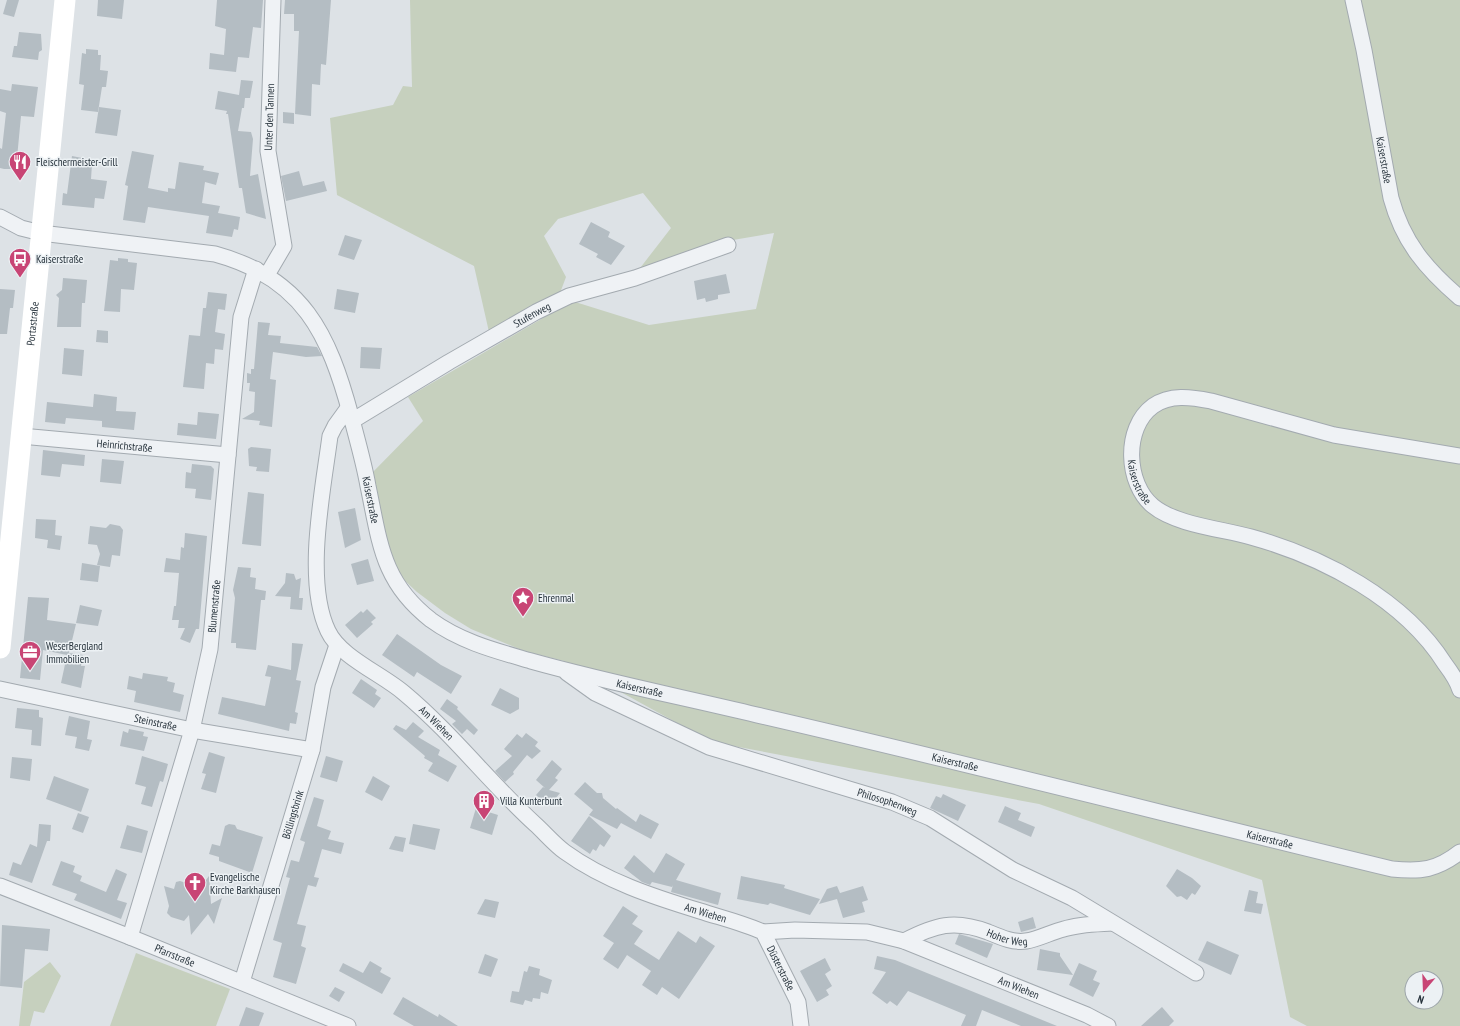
<svg xmlns="http://www.w3.org/2000/svg" width="1460" height="1026" viewBox="0 0 1460 1026" font-family="'PT Sans Narrow',sans-serif">
  <rect width="100%" height="100%" fill="#dde2e6"/>
  <g fill="#c6d0be" fill-rule="evenodd">
    <path d="M410,0H1460V1026H1307L1290,1017L1262,880L1039,804L712,742L564,661L524,651L471,629L445,613L417,592L404,580L394,566L389,550L371,474L423,421L408,397L572,301L649,325L756,309L774,233L727,241L637,272L671,228L643,193L558,219L544,236L566,277L560,293L489,332L474,266L337,195L330,118L393,105L403,86L412,87ZM1412,978H1436V1002H1412Z"/>
    <path d="M136,953L230,989L216,1026H110Z"/>
    <path d="M50,962L61,976L44,1013L34,1011L30,1026H19L24,982Z"/>
  </g>
  <g fill="#b4bdc3">
    <path d="M7,0H19L14,17L3,14Z"/>
    <path d="M98,0H124L122,19L97,16Z"/>
    <path d="M217,0H263L261,28L253,27L249,58L238,57L236,72L209,69L210,53L224,55L226,29L215,26Z"/>
    <path d="M285,0H331L326,65L321,64L320,85L312,84L311,116L295,114L299,31H294V14H284Z"/>
    <path d="M19,32L41,34L42,50L39,52L38,60L12,57L14,46H17Z"/>
    <path d="M86,49L98,50V55H101L100,70L108,71L106,87H102L98,112L81,110L84,85L79,84L82,53L86,54Z"/>
    <path d="M241,80L253,81L250,98H245L244,108H242L238,131L251,132L253,139L250,176L258,174L266,219L246,213L242,188H239L228,114H226L227,111L215,109L218,91L239,95Z"/>
    <path d="M12,84L38,87L34,117L21,116L17,158H15L14,169H4L0,168V148L2,149L6,113L0,111V89L11,91Z"/>
    <path d="M99,107L121,110L117,136L95,133Z"/>
    <path d="M283,112L294,113V124L283,123Z"/>
    <path d="M132,151L154,155L148,188L168,192V188L175,189L179,162L204,166L203,170L219,173L216,185L205,182L202,203L220,206L218,213L240,217L238,230L234,229L232,237L206,233L209,216L148,207L145,223L123,220L128,186L125,185Z"/>
    <path d="M72,156L82,158L81,163L92,164L91,179L107,181L104,199L95,198L94,208L62,205L63,193L67,194Z"/>
    <path d="M299,171L303,186L324,181L327,191L286,201L281,176Z"/>
    <path d="M591,222L610,232L608,237L625,246L611,265L596,257L598,254L579,244Z"/>
    <path d="M345,235L362,240L354,260L338,255Z"/>
    <path d="M118,258L128,259V262L137,263L134,290L121,289L120,312L104,311L110,260L118,261Z"/>
    <path d="M726,274L730,293L718,295V299L706,302L705,298L697,300L694,281Z"/>
    <path d="M63,278L87,280L85,303H82L81,327H57L59,298L56,295L62,290Z"/>
    <path d="M0,289L15,290L13,308H10L7,334H0Z"/>
    <path d="M337,289L359,293L355,313L334,309Z"/>
    <path d="M208,292L227,294L225,310L218,309L215,332L225,334L223,350L215,349L214,364L206,363L204,389L183,387L189,335L200,336L203,308H206Z"/>
    <path d="M258,322L270,323L268,335L281,336L280,343L317,347L322,356L306,357L273,352L270,379L276,380L272,427L259,425L260,421L242,419L254,412L255,392L249,391L250,383H247V373L251,374V369H254Z"/>
    <path d="M97,330L108,331V343L96,342Z"/>
    <path d="M361,347L382,348L380,369L360,368Z"/>
    <path d="M64,348L84,350L82,376L62,374Z"/>
    <path d="M94,394L117,397L116,411L136,412L134,430L102,427V421L66,418L65,424L45,422L47,402L93,407Z"/>
    <path d="M198,412L219,414L216,439L177,435L178,423L197,425Z"/>
    <path d="M251,447L271,449L269,472L256,471L257,467L249,466L248,449Z"/>
    <path d="M43,450L85,455L84,466L62,464L60,477L41,475Z"/>
    <path d="M102,459L124,461L121,484L100,482Z"/>
    <path d="M192,464L211,466L214,469L211,500L195,498L196,489L185,488L186,472L191,473Z"/>
    <path d="M248,492L264,494L261,546L242,544Z"/>
    <path d="M355,508L361,540L345,548L338,512Z"/>
    <path d="M36,519L56,520L55,535L62,536L60,550L47,548L48,540L35,538Z"/>
    <path d="M110,524L120,526L123,530L120,556L112,555L110,567L97,565L100,554L97,545L88,544L90,526L106,528Z"/>
    <path d="M185,533L207,536L199,629H196L190,643L180,639L185,628H178L179,620H172L174,606H176L179,573L164,572L166,558L180,560L181,547L184,548Z"/>
    <path d="M368,559L374,581L357,585L351,564Z"/>
    <path d="M82,563L100,566L98,582L80,580Z"/>
    <path d="M238,567L251,568L250,577L256,578L255,589L266,591L265,600H261L256,650L236,648V643H231L235,598L233,590Z"/>
    <path d="M286,573L294,574L296,580L301,578L299,598H303L302,610L290,609L291,597L275,596L285,583Z"/>
    <path d="M28,597L49,598L47,620L76,624L69,653L83,655L81,666H85L81,688L61,683L67,655L43,650L40,680L20,678Z"/>
    <path d="M80,605L102,610L98,626L76,623Z"/>
    <path d="M367,609L376,618L371,622L373,624L357,638L345,625L361,611L363,613Z"/>
    <path d="M397,634L441,665L462,676L451,694L417,672L414,677L382,655Z"/>
    <path d="M292,643L303,644L296,680L301,681L295,712L298,713L296,724L290,723L289,731L218,714L222,697L265,706L271,677L265,676L268,665L291,670Z"/>
    <path d="M143,673L168,677L167,681L175,683L173,692L184,695L180,712L134,702L136,691L127,689L129,676L142,679Z"/>
    <path d="M361,679L377,690L375,694L381,698L374,708L352,693Z"/>
    <path d="M500,688L519,698V709L510,714L491,705Z"/>
    <path d="M447,699L458,707L457,709L478,730L474,735L467,729L462,734L452,724L456,721L440,709Z"/>
    <path d="M17,708L39,710V717L43,718L41,746L31,745L32,730L15,728Z"/>
    <path d="M69,716L90,721L87,739L92,740L89,751L75,748L77,737L65,735Z"/>
    <path d="M413,722L424,731L418,737L440,750L438,755L457,766L448,782L428,771L433,763L424,758L425,756L393,729L396,725L406,730Z"/>
    <path d="M129,729L144,732L143,736L148,737L144,751L120,746L123,731L128,733Z"/>
    <path d="M526,733L538,742L535,746L541,751L532,759L527,755L513,772L514,774L505,782L495,771L512,756L504,749L517,734L522,738Z"/>
    <path d="M209,752L225,757L216,793L201,789L206,774L202,773Z"/>
    <path d="M142,756L168,764L163,782L160,781L152,807L141,804L146,787L135,784Z"/>
    <path d="M326,756L343,761L337,782L320,777Z"/>
    <path d="M12,757L32,759L30,781L10,778Z"/>
    <path d="M552,760L562,769L555,778L558,780L549,790L560,793L549,806L536,795L543,787L545,788L536,780Z"/>
    <path d="M54,776L89,789L81,812L46,799Z"/>
    <path d="M373,776L390,786L382,801L365,792Z"/>
    <path d="M585,782L597,793H602L603,798L616,809L617,808L636,822L640,814L659,824L651,839L621,823L617,829L589,815L593,810L574,794Z"/>
    <path d="M943,794L966,805L958,821L930,808L936,796L941,798Z"/>
    <path d="M314,797L324,800L317,826L331,831L328,839L344,843L341,854L322,849L314,877L319,878L316,887L308,885L297,924L306,926L301,946L306,948L296,984L273,977L282,943L273,940L290,878L286,877L291,860L299,862L305,842L300,840Z"/>
    <path d="M1005,806L1021,813L1018,820L1035,827L1031,837L998,822Z"/>
    <path d="M476,808L498,815L492,835L470,828Z"/>
    <path d="M78,813L89,817L83,833L72,829Z"/>
    <path d="M589,816L611,836L604,847L600,844L596,851L593,849L590,854L571,841Z"/>
    <path d="M39,824L51,825L50,841H47L32,883L9,875L13,862L21,865L30,844L37,847Z"/>
    <path d="M229,824L235,825L237,829L263,837L252,873L219,861V857L209,854L212,844L220,846L225,826Z"/>
    <path d="M413,824L440,829L435,850L409,844Z"/>
    <path d="M127,825L148,831L142,853L120,848Z"/>
    <path d="M395,836L406,838L403,852L389,849Z"/>
    <path d="M666,853L685,864L676,880L721,893L718,905L671,892L673,885L672,887L652,882L650,885L642,882L624,868L634,855L654,873Z"/>
    <path d="M61,861L75,866L73,872L82,876L80,881L106,892L116,869L127,874L117,900L127,903L121,919L74,900L77,894L52,885Z"/>
    <path d="M1177,869L1192,878L1201,886L1195,895L1192,893L1187,900L1181,896L1177,897L1166,886Z"/>
    <path d="M209,876L211,904L222,898L214,924L208,914L191,935L189,915L184,921L171,917L167,913L169,906L164,886L174,889L176,882L180,881L196,886L197,892Z"/>
    <path d="M741,876L785,885L784,888L820,899L810,915L770,903L768,905L737,899Z"/>
    <path d="M837,886L840,893L863,886L868,900L862,902L865,912L843,918L837,899L819,904L827,889Z"/>
    <path d="M1249,890L1258,892L1256,903L1263,904L1261,914L1244,911Z"/>
    <path d="M485,899L499,902L495,918L477,914Z"/>
    <path d="M623,906L638,916L632,924L643,931L634,944L659,960L678,931L696,943L700,936L715,946L679,999L662,987L657,995L642,985L651,971L627,955L618,969L603,959L614,943L603,936Z"/>
    <path d="M1033,917L1036,928L1021,932L1018,922Z"/>
    <path d="M2,925L50,929L48,951L25,949L22,988L0,986Z"/>
    <path d="M959,934L993,944L987,958L955,944Z"/>
    <path d="M1207,941L1239,955L1231,975L1198,960Z"/>
    <path d="M1040,949L1060,953V956L1073,975L1037,970Z"/>
    <path d="M485,954L498,959L491,977L478,973Z"/>
    <path d="M877,956L895,960L1057,1026H1021L982,1010L976,1026H961L966,1015L908,991L897,1006L890,1001L887,1004L872,993L886,972L874,969Z"/>
    <path d="M825,958L831,970L825,974L832,986L826,990L829,995L817,1002L800,971Z"/>
    <path d="M370,961L382,968L380,972L391,978L382,994L339,971L343,963L363,973Z"/>
    <path d="M1079,963L1097,971L1093,980L1100,983L1093,997L1069,985Z"/>
    <path d="M529,966L540,969L539,975L552,980L548,994L541,992L540,999L533,998L532,1002L525,1000L523,1005L510,1002L512,991L519,992L524,971L527,972Z"/>
    <path d="M335,987L345,992L339,1002L329,996Z"/>
    <path d="M403,997L438,1017L439,1014L458,1026H414L393,1014Z"/>
    <path d="M246,1007L264,1013L259,1026H239Z"/>
    <path d="M1162,1007L1174,1021L1169,1026H1141Z"/>
  </g>
  <g fill="none" stroke-linecap="round" stroke-linejoin="round">
    <g stroke="#a3aab0" stroke-width="17">
      <g id="street">
        <path id="s1" d="M1353,0L1364,50L1391,198C1403,242 1426,269 1460,298"/>
        <path id="s2" d="M0,217L21,228L41,233L215,254C303,278 329,334 351,416C357,439 364,463 368,486C380,543 382,582 431,620C461,642 497,651 531,661C606,682 682,697 757,715C970,764 1181,818 1392,869C1421,872 1437,870 1460,852"/>
        <path id="s3" d="M267,275L284,246L268,151L273,0"/>
        <path id="s4" d="M348,408L335,426L330,436C323,490 304,581 328,631C340,657 382,674 404,693C452,733 490,783 535,824C545,833 554,844 565,852C605,881 654,897 700,911C722,918 743,923 763,932L798,1002L801,1026"/>
        <path id="s5" d="M352,421L449,362L536,312L569,296L635,278L728,245"/>
        <path id="s6" d="M21,436L228,455"/>
        <path id="s7" d="M1460,456L1334,435L1211,401C1191,397 1170,394 1153,406C1123,428 1126,484 1153,506C1176,525 1223,529 1251,537C1323,557 1404,599 1445,664C1451,672 1457,680 1460,690"/>
        <path id="s8" d="M567,673L595,693L709,747L892,802L930,818L1013,870L1072,898L1196,973"/>
        <path id="s9" d="M0,689L192,730L312,750"/>
        <path id="s10" d="M0,886L130,937L348,1026"/>
        <path id="s11" d="M763,932L795,930L867,932L904,941L1087,1015L1108,1026"/>
        <path id="s12" d="M130,937L192,730L210,649L241,317L256,269"/>
        <path id="s13" d="M904,941C935,925 954,919 988,932C1000,937 1013,943 1026,941C1039,939 1051,932 1064,929C1079,924 1096,924 1112,923"/>
        <path id="s14" d="M242,982L312,750L323,687L337,645"/>
      </g>
    </g>
    <use href="#street" stroke="#eff2f5" stroke-width="15"/>
    <path stroke="#fff" stroke-width="21" id="s15" d="M0,648L65,0"/>
  </g>
  <defs>
    <g id="restaurant-pin" transform="scale(1.15)"><path d="M0 17L-7.5 6A9.5 9.5 0 1 1 7.5 6Z" fill="#c84575" stroke="#ecf1f4"/><path d="M-5-6h1v4h1v-4h1v4h1v-4h1v5L-1.5 .5V6h-2V.5L-5-1ZM5-6V6H3V1.5H1.5Q1.5-4 5-6Z" fill="#fff"/></g>
    <g id="bus-pin" transform="scale(1.15)"><path d="M0 17L-7.5 6A9.5 9.5 0 1 1 7.5 6Z" fill="#c84575" stroke="#ecf1f4"/><path d="M-5-6H5V4H4V6H2V4H-2V6H-4V4H-5ZM-3.5-4V0h7V-4ZM-3.5 1.2v1.5H-2V1.2ZM2 1.2v1.5H3.5V1.2Z" fill="#fff"/></g>
    <g id="sight-pin" transform="scale(1.15)"><path d="M0 17L-7.5 6A9.5 9.5 0 1 1 7.5 6Z" fill="#c84575" stroke="#ecf1f4"/><path d="M0-6L1.8-2.2L6-1.7L2.9 1.2L3.7 5.4L0 3.3L-3.7 5.4L-2.9 1.2L-6-1.7L-1.8-2.2Z" fill="#fff"/></g>
    <g id="office-pin" transform="scale(1.15)"><path d="M0 17L-7.5 6A9.5 9.5 0 1 1 7.5 6Z" fill="#c84575" stroke="#ecf1f4"/><path d="M-6-3h4V-5.5h4V-3h4V5H-6ZM-1-4.5V-3h2v-1.5ZM-6 0V1H6V0Z" fill="#fff"/></g>
    <g id="building-pin" transform="scale(1.15)"><path d="M0 17L-7.5 6A9.5 9.5 0 1 1 7.5 6Z" fill="#c84575" stroke="#ecf1f4"/><path d="M-4-6H4V6H1V3H-1V6H-4ZM-2.5-4.3h1.7v1.8h-1.7ZM.8-4.3h1.7v1.8H.8ZM-2.5-1h1.7V.8h-1.7ZM.8-1h1.7V.8H.8Z" fill="#fff"/></g>
    <g id="church-pin" transform="scale(1.15)"><path d="M0 17L-7.5 6A9.5 9.5 0 1 1 7.5 6Z" fill="#c84575" stroke="#ecf1f4"/><path d="M-1.2-6h2.4v3.5h3.3v2.4h-3.3V6h-2.4V-.1h-3.3v-2.4h3.3Z" fill="#fff"/></g>
  </defs>
  <g fill-rule="evenodd">
    <use href="#restaurant-pin" x="20" y="162"/>
    <use href="#bus-pin" x="20" y="259"/>
    <use href="#sight-pin" x="523" y="598"/>
    <use href="#office-pin" x="30" y="652"/>
    <use href="#building-pin" x="484" y="801"/>
    <use href="#church-pin" x="195" y="883"/>
  </g>
  <g text-anchor="middle" dominant-baseline="central" stroke-width="3" stroke-linejoin="round" paint-order="stroke">
    <g font-size="11" fill="#27333c" stroke="#ecf1f4">
      <text stroke="none"><textPath href="#s3" startOffset="164">Unter den Tannen</textPath></text>
      <text stroke="none"><textPath href="#s1" startOffset="163">Kaiserstraße</textPath></text>
      <text stroke="none"><textPath href="#s5" startOffset="209">Stufenweg</textPath></text>
      <text stroke="none"><textPath href="#s15" startOffset="326">Portastraße</textPath></text>
      <text stroke="none"><textPath href="#s6" startOffset="104">Heinrichstraße</textPath></text>
      <text stroke="none"><textPath href="#s7" startOffset="399">Kaiserstraße</textPath></text>
      <text stroke="none"><textPath href="#s2" startOffset="530">Kaiserstraße</textPath></text>
      <text stroke="none"><textPath href="#s12" startOffset="342">Blumenstraße</textPath></text>
      <text stroke="none"><textPath href="#s2" startOffset="889">Kaiserstraße</textPath></text>
      <text stroke="none"><textPath href="#s9" startOffset="159">Steinstraße</textPath></text>
      <text stroke="none"><textPath href="#s4" startOffset="374">Am Wiehen</textPath></text>
      <text stroke="none"><textPath href="#s2" startOffset="1213">Kaiserstraße</textPath></text>
      <text stroke="none"><textPath href="#s8" startOffset="347">Philosophenweg</textPath></text>
      <text stroke="none"><textPath href="#s14" startOffset="175">Böllingsbrink</textPath></text>
      <text stroke="none"><textPath href="#s2" startOffset="1537">Kaiserstraße</textPath></text>
      <text stroke="none"><textPath href="#s4" startOffset="710">Am Wiehen</textPath></text>
      <text stroke="none"><textPath href="#s13" startOffset="108">Hoher Weg</textPath></text>
      <text stroke="none"><textPath href="#s10" startOffset="188">Pfarrstraße</textPath></text>
      <text stroke="none"><textPath href="#s4" startOffset="811">Düsterstraße</textPath></text>
      <text stroke="none"><textPath href="#s11" startOffset="266">Am Wiehen</textPath></text>
    </g>
    <g font-size="11" fill="#27333c" stroke="#ecf1f4" text-anchor="start">
      <text x="36" y="162">Fleischermeister-Grill</text>
      <text x="36" y="259">Kaiserstraße</text>
      <text x="538" y="598">Ehrenmal</text>
      <text x="46" y="646">WeserBergland<tspan x="46" dy="13">Immobilien</tspan></text>
      <text x="500" y="801">Villa Kunterbunt</text>
      <text x="210" y="877">Evangelische<tspan x="210" dy="13">Kirche Barkhausen</tspan></text>
    </g>
  </g>
  <g transform="translate(1424 990) rotate(199)"><circle r="19" fill="#ecf1f4" stroke="#9da5aa"/>
  <path d="M0-3L7 15L0 10L-7 15Z" fill="#c84575"/>
  <text y="-6" font-size="11" font-weight="bold" text-anchor="middle" fill="#27333c">N</text>
  </g>
</svg>
